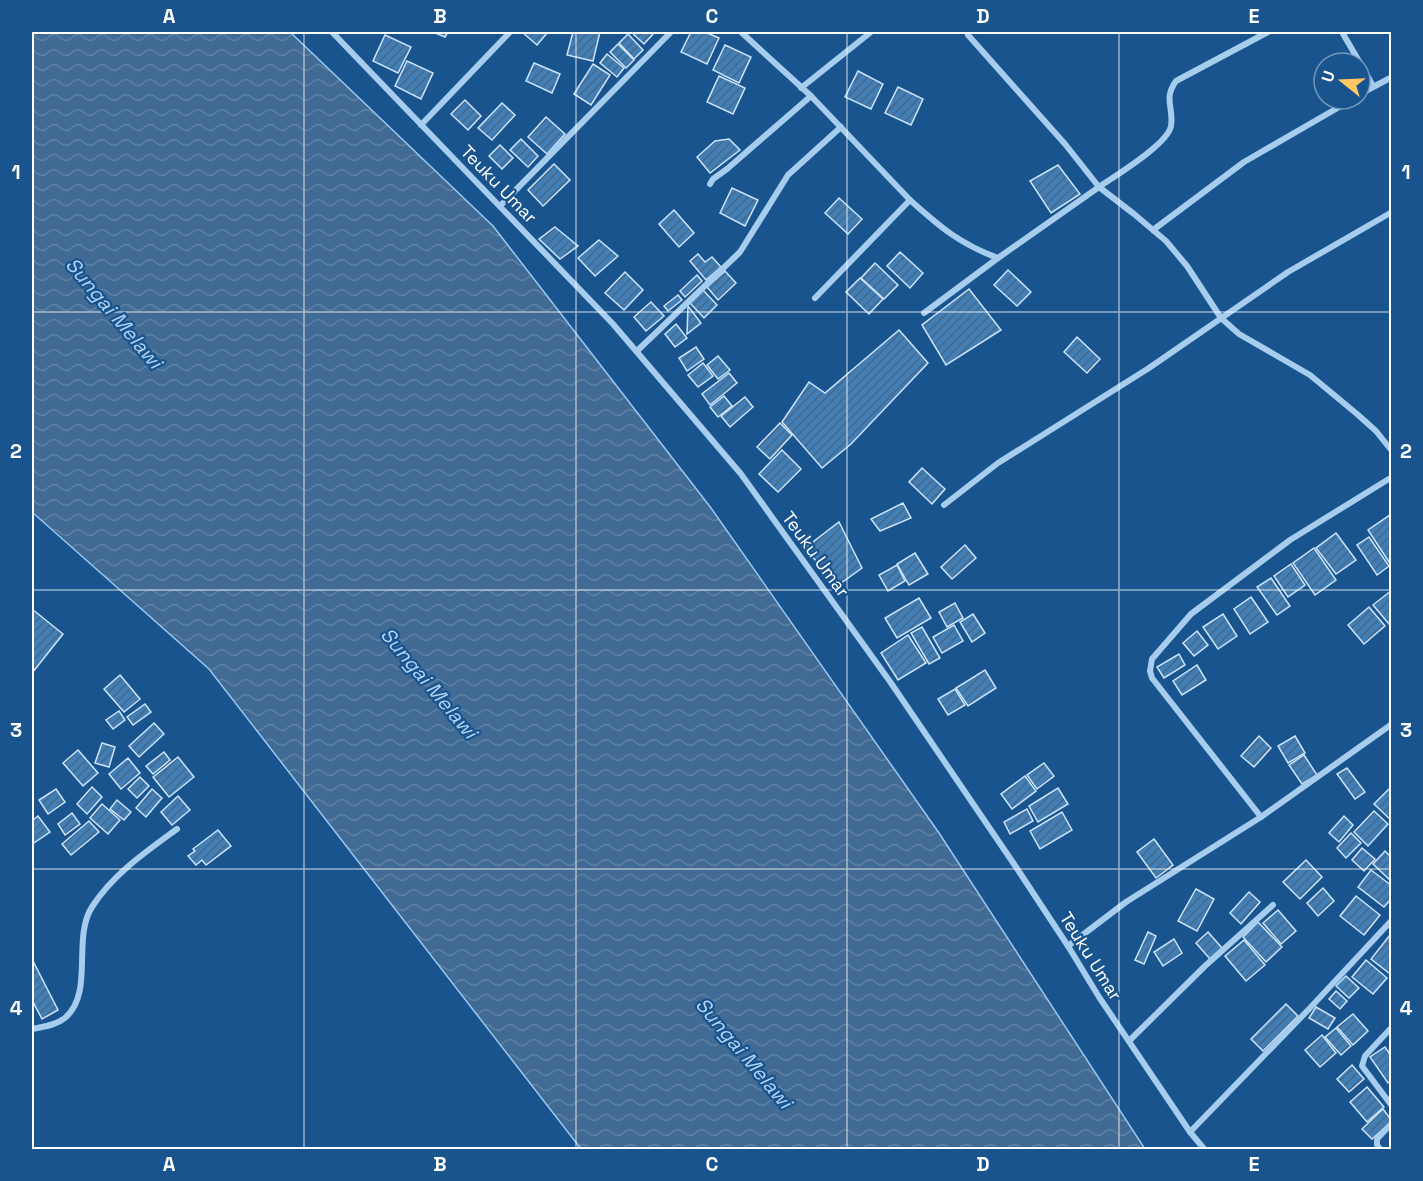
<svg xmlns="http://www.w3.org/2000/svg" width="1423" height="1181" viewBox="0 0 1423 1181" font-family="'Space Grotesk',sans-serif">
  <defs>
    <pattern id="water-waves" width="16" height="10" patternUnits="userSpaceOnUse" patternTransform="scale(1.5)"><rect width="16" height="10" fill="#416b95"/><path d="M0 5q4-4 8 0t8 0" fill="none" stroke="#5e81a5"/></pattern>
    <pattern id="building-hatch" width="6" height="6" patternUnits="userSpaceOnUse" patternTransform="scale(1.5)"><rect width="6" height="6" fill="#427eb6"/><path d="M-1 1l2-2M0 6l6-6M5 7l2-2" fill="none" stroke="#466886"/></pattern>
  </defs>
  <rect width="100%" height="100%" fill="#19548e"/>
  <path fill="url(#water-waves)" stroke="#99c8f1" stroke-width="1.5" d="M32,32H290L493,226L711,508L939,833L1145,1149H581L209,669L32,512Z"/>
  <g fill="url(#building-hatch)" stroke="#cce4fa" stroke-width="1.5">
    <path d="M433,32H448L445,37Z"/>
    <path d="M522,32H548L537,45Z"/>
    <path d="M573,32H600L593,61L567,55Z"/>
    <path d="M631,32H655L644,44Z"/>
    <path d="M691,32H705L719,38L707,64L681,52Z"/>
    <path d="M628,34L643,50L634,59L619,43Z"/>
    <path d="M385,35L411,47L398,73L373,61Z"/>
    <path d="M618,44L634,60L626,68L610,52Z"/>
    <path d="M725,45L751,57L739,83L713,70Z"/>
    <path d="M607,54L624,68L617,77L600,63Z"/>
    <path d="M407,61L433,73L421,99L395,86Z"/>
    <path d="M534,63L560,74L552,93L526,81Z"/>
    <path d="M593,64L610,75L591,105L574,94Z"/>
    <path d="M858,71L883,84L871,109L845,97Z"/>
    <path d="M719,76L745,88L733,114L707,102Z"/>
    <path d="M898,87L923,99L911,125L885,113Z"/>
    <path d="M465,100L481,116L468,130L451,114Z"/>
    <path d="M502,103L515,115L492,140L478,128Z"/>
    <path d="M546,117L565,134L547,154L528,137Z"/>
    <path d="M521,139L538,156L528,167L510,150Z"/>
    <path d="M729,139L740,150L710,173L697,157L715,141Z"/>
    <path d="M500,145L513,158L502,169L489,156Z"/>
    <path d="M554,164L570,180L543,206L528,190Z"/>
    <path d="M1058,165L1080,194L1051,213L1030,181Z"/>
    <path d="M732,188L758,200L745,226L720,213Z"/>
    <path d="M839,198L862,219L848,234L825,213Z"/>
    <path d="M674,210L694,233L679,247L659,224Z"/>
    <path d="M555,227L578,246L560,259L539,239Z"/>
    <path d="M599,240L618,256L595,276L578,258Z"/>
    <path d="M900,252L923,273L910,288L887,266Z"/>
    <path d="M698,254L705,262L712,257L721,267L706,280L690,261Z"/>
    <path d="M875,263L898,285L884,299L861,278Z"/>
    <path d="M1008,270L1031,292L1017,306L994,285Z"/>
    <path d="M725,271L736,283L718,300L707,287Z"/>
    <path d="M625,272L643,290L624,310L605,293Z"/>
    <path d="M697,275L702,281L685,297L680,291Z"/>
    <path d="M860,278L883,299L869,314L846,292Z"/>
    <path d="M969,289L1001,330L946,365L922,325Z"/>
    <path d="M703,290L717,305L704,318L690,303Z"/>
    <path d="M678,295L682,300L668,311L664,306Z"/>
    <path d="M651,302L664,316L646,331L634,317Z"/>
    <path d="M688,306L701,323L687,334Z"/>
    <path d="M676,324L687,338L675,347L665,334Z"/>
    <path d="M899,330L928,363L851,444L822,468L782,422L809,382L825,393Z"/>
    <path d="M1077,337L1100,359L1087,373L1064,352Z"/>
    <path d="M696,347L704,359L687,371L679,358Z"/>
    <path d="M718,356L730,370L718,379L707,365Z"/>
    <path d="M703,363L713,376L698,387L688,375Z"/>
    <path d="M729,373L737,383L710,405L702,394Z"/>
    <path d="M724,396L732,406L718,417L710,407Z"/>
    <path d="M745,397L753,407L730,427L721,416Z"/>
    <path d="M780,423L792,435L770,459L757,447Z"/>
    <path d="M782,450L801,469L778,492L759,474Z"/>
    <path d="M922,468L945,489L932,504L909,482Z"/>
    <path d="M903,503L911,518L880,531L871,519Z"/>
    <path d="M1390,515L1392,561L1389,562L1368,530Z"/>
    <path d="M839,522L862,568L837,586L805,548Z"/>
    <path d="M1336,533L1356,560L1336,574L1316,548Z"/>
    <path d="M1369,537L1389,566L1377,575L1357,545Z"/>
    <path d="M965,545L976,558L952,579L941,567Z"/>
    <path d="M1314,548L1336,580L1315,595L1293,563Z"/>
    <path d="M915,553L928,574L909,585L897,564Z"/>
    <path d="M1291,564L1305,585L1288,597L1274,576Z"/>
    <path d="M897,565L905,581L888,591L879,575Z"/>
    <path d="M1271,578L1290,606L1277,615L1257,587Z"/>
    <path d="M1392,590V622L1389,624L1373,605Z"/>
    <path d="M1251,597L1268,622L1250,634L1234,609Z"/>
    <path d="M919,598L931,618L897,638L885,618Z"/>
    <path d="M955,603L963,618L947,627L939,612Z"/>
    <path d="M1369,607L1385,626L1364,644L1348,625Z"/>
    <path d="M32,609L63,634L32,673Z"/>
    <path d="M973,614L985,633L972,642L960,622Z"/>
    <path d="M1223,614L1237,636L1218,649L1203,627Z"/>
    <path d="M954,625L963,641L942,653L933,637Z"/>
    <path d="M922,627L940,658L929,664L911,633Z"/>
    <path d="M1197,631L1208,645L1194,656L1183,643Z"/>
    <path d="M908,635L926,663L898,680L881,653Z"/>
    <path d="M1179,654L1185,665L1164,678L1157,667Z"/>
    <path d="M1197,665L1206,680L1182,695L1173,681Z"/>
    <path d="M985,670L996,688L968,706L956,688Z"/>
    <path d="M120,675L140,699L124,712L104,689Z"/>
    <path d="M955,689L965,705L948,715L938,699Z"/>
    <path d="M145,704L151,712L133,725L127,717Z"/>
    <path d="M119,711L125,720L113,729L106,720Z"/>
    <path d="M154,723L164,734L139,757L129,746Z"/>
    <path d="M1259,736L1271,748L1254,767L1241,756Z"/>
    <path d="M1295,736L1305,753L1288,763L1278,746Z"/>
    <path d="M102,743L115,747L109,767L95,763Z"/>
    <path d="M78,750L98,773L83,786L63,763Z"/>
    <path d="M164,752L170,760L153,774L146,766Z"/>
    <path d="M1304,755L1317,775L1302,784L1289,765Z"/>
    <path d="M178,757L194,777L169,797L153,777Z"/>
    <path d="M128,758L140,773L121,789L109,774Z"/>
    <path d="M1044,763L1054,776L1037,789L1027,775Z"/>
    <path d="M1347,768L1365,792L1355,799L1337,774Z"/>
    <path d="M1025,776L1036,791L1012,809L1001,794Z"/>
    <path d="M140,777L149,786L137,798L128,789Z"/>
    <path d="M92,787L102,797L87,814L77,804Z"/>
    <path d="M1058,788L1068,804L1038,822L1029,806Z"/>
    <path d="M56,789L65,802L48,814L39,800Z"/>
    <path d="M152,789L162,798L146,817L136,808Z"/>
    <path d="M1389,789L1392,791V821L1374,804Z"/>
    <path d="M178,796L190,810L172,825L161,812Z"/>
    <path d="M117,800L131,812L124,820L110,809Z"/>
    <path d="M102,804L120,820L108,834L90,818Z"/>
    <path d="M1027,809L1033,821L1010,834L1004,822Z"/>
    <path d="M1374,811L1388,824L1368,846L1354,832Z"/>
    <path d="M1062,812L1072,830L1040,849L1030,831Z"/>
    <path d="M72,813L80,824L65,835L58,824Z"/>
    <path d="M38,816L50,832L34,843L32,839V821Z"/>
    <path d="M1344,816L1353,825L1339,842L1329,833Z"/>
    <path d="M89,821L99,832L71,855L62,844Z"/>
    <path d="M218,830L231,846L206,865L202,860L196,865L188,856L195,851L193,849Z"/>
    <path d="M1351,833L1361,843L1346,858L1337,848Z"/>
    <path d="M1154,839L1173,865L1156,878L1137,852Z"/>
    <path d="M1362,848L1375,859L1364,871L1352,860Z"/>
    <path d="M1385,851L1392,858V882L1373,864Z"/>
    <path d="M1306,860L1322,877L1300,899L1283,882Z"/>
    <path d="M1371,870L1392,886V898L1384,907L1358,887Z"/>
    <path d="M1323,888L1334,901L1318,916L1307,903Z"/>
    <path d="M1196,889L1214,899L1197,931L1178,921Z"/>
    <path d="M1249,892L1260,902L1241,924L1230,913Z"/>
    <path d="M1356,896L1380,915L1364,935L1340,916Z"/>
    <path d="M1278,910L1296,931L1281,944L1263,923Z"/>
    <path d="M1258,922L1282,947L1266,962L1243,937Z"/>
    <path d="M1148,932L1156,936L1144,964L1135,960Z"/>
    <path d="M1208,932L1222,948L1210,959L1196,943Z"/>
    <path d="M1390,935L1392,970L1389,973L1371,959Z"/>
    <path d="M1174,939L1182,953L1163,966L1154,952Z"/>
    <path d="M1244,940L1265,965L1246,981L1225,956Z"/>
    <path d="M32,959L58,1010L42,1019L32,1000Z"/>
    <path d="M1366,960L1387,978L1373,994L1352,977Z"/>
    <path d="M1346,976L1359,988L1349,998L1336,986Z"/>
    <path d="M1336,991L1347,1001L1340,1009L1329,999Z"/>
    <path d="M1286,1004L1298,1016L1263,1051L1251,1039Z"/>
    <path d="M1316,1007L1335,1018L1328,1029L1309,1018Z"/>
    <path d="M1353,1014L1368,1031L1353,1045L1337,1027Z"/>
    <path d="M1336,1028L1351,1046L1341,1055L1325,1037Z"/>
    <path d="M1322,1035L1336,1053L1320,1067L1305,1050Z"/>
    <path d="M1385,1047L1392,1057V1080L1388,1083L1370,1057Z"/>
    <path d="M1352,1065L1364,1079L1349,1092L1337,1079Z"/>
    <path d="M1367,1087L1384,1107L1367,1122L1350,1102Z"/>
    <path d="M1383,1109L1392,1121L1372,1139L1362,1129Z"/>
  </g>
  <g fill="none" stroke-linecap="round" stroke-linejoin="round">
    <g stroke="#a6ccee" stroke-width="6">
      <path d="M332,32L613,324L741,474L891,683L1016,867L1068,946L1099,997L1190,1132L1205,1150"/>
      <path d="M741,32L811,96L910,200L815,298"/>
      <path d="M1342,32L1360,63"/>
      <path d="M968,35L1065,144L1099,187C1115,176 1168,144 1171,126C1174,107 1163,99 1176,81L1268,32"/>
      <path d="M1360,63L1373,86"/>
      <path d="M801,88L871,32"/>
      <path d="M1360,94L1392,77"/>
      <path d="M421,125L510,32"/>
      <path d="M710,184L713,179L727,169L811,96"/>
      <path d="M910,200C940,227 960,244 998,258"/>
      <path d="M500,206L671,32"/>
      <path d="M1153,230L1244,162L1353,99"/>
      <path d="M924,313L998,258L1099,187L1134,214L1166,241L1187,266L1221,318L1239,334L1310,375L1357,414L1376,431L1392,451"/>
      <path d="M637,351L740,252L788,175L841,127"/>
      <path d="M944,505L998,463L1149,368L1288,272L1392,212"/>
      <path d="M1261,817L1152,678L1150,671L1152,659L1191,614L1290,540L1392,477"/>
      <path d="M1068,946L1126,902L1261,817L1392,724"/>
      <path d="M1392,1027L1365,1056L1362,1066L1392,1106"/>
      <path d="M32,1029C42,1027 58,1025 66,1017C94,992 72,938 92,907C113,874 147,851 177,829"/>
      <path d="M1129,1041L1205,966L1273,905"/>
      <path d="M1190,1132L1310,1008L1392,920"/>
      <path d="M1381,1150L1377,1145V1139L1392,1123"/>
    </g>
  </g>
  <path fill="none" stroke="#fff" stroke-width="1.5" stroke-opacity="0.55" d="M304,32V1150M576,32V1150M847,32V1150M1119,32V1150M32,312H1392M32,590H1392M32,869H1392"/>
  <g text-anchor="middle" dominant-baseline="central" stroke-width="4.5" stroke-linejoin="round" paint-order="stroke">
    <g font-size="18" fill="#fff" stroke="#19548e">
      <text transform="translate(499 184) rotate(46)">Teuku Umar</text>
      <text transform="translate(816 554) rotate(54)">Teuku Umar</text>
      <text transform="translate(1091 956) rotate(58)">Teuku Umar</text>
    </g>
    <g font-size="20" font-style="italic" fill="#b2d5f5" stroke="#19548e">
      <text transform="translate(114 313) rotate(50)">Sungai Melawi</text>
      <text transform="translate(429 683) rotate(50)">Sungai Melawi</text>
      <text transform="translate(744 1053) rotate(50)">Sungai Melawi</text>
    </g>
  </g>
  <rect width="1423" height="1181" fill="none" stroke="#19548e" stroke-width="66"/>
  <g transform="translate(1342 81) rotate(288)"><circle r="28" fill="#19548e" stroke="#7598bb" stroke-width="1.5"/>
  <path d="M0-4.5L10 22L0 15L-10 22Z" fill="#ffc764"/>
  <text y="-9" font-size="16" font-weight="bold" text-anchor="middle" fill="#ffffff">U</text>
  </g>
  <rect x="33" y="33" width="1357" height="1115" fill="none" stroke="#fff" stroke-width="2"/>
  <g font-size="20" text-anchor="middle" font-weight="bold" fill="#fff">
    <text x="169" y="23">A</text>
    <text x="440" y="23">B</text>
    <text x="712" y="23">C</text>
    <text x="983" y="23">D</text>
    <text x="1254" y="23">E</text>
    <text x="16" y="179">1</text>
    <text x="1406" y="179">1</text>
    <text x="16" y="458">2</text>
    <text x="1406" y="458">2</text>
    <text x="16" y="737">3</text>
    <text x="1406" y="737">3</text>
    <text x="16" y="1015">4</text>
    <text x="1406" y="1015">4</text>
    <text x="169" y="1171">A</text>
    <text x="440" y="1171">B</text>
    <text x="712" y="1171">C</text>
    <text x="983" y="1171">D</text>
    <text x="1254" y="1171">E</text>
  </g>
</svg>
